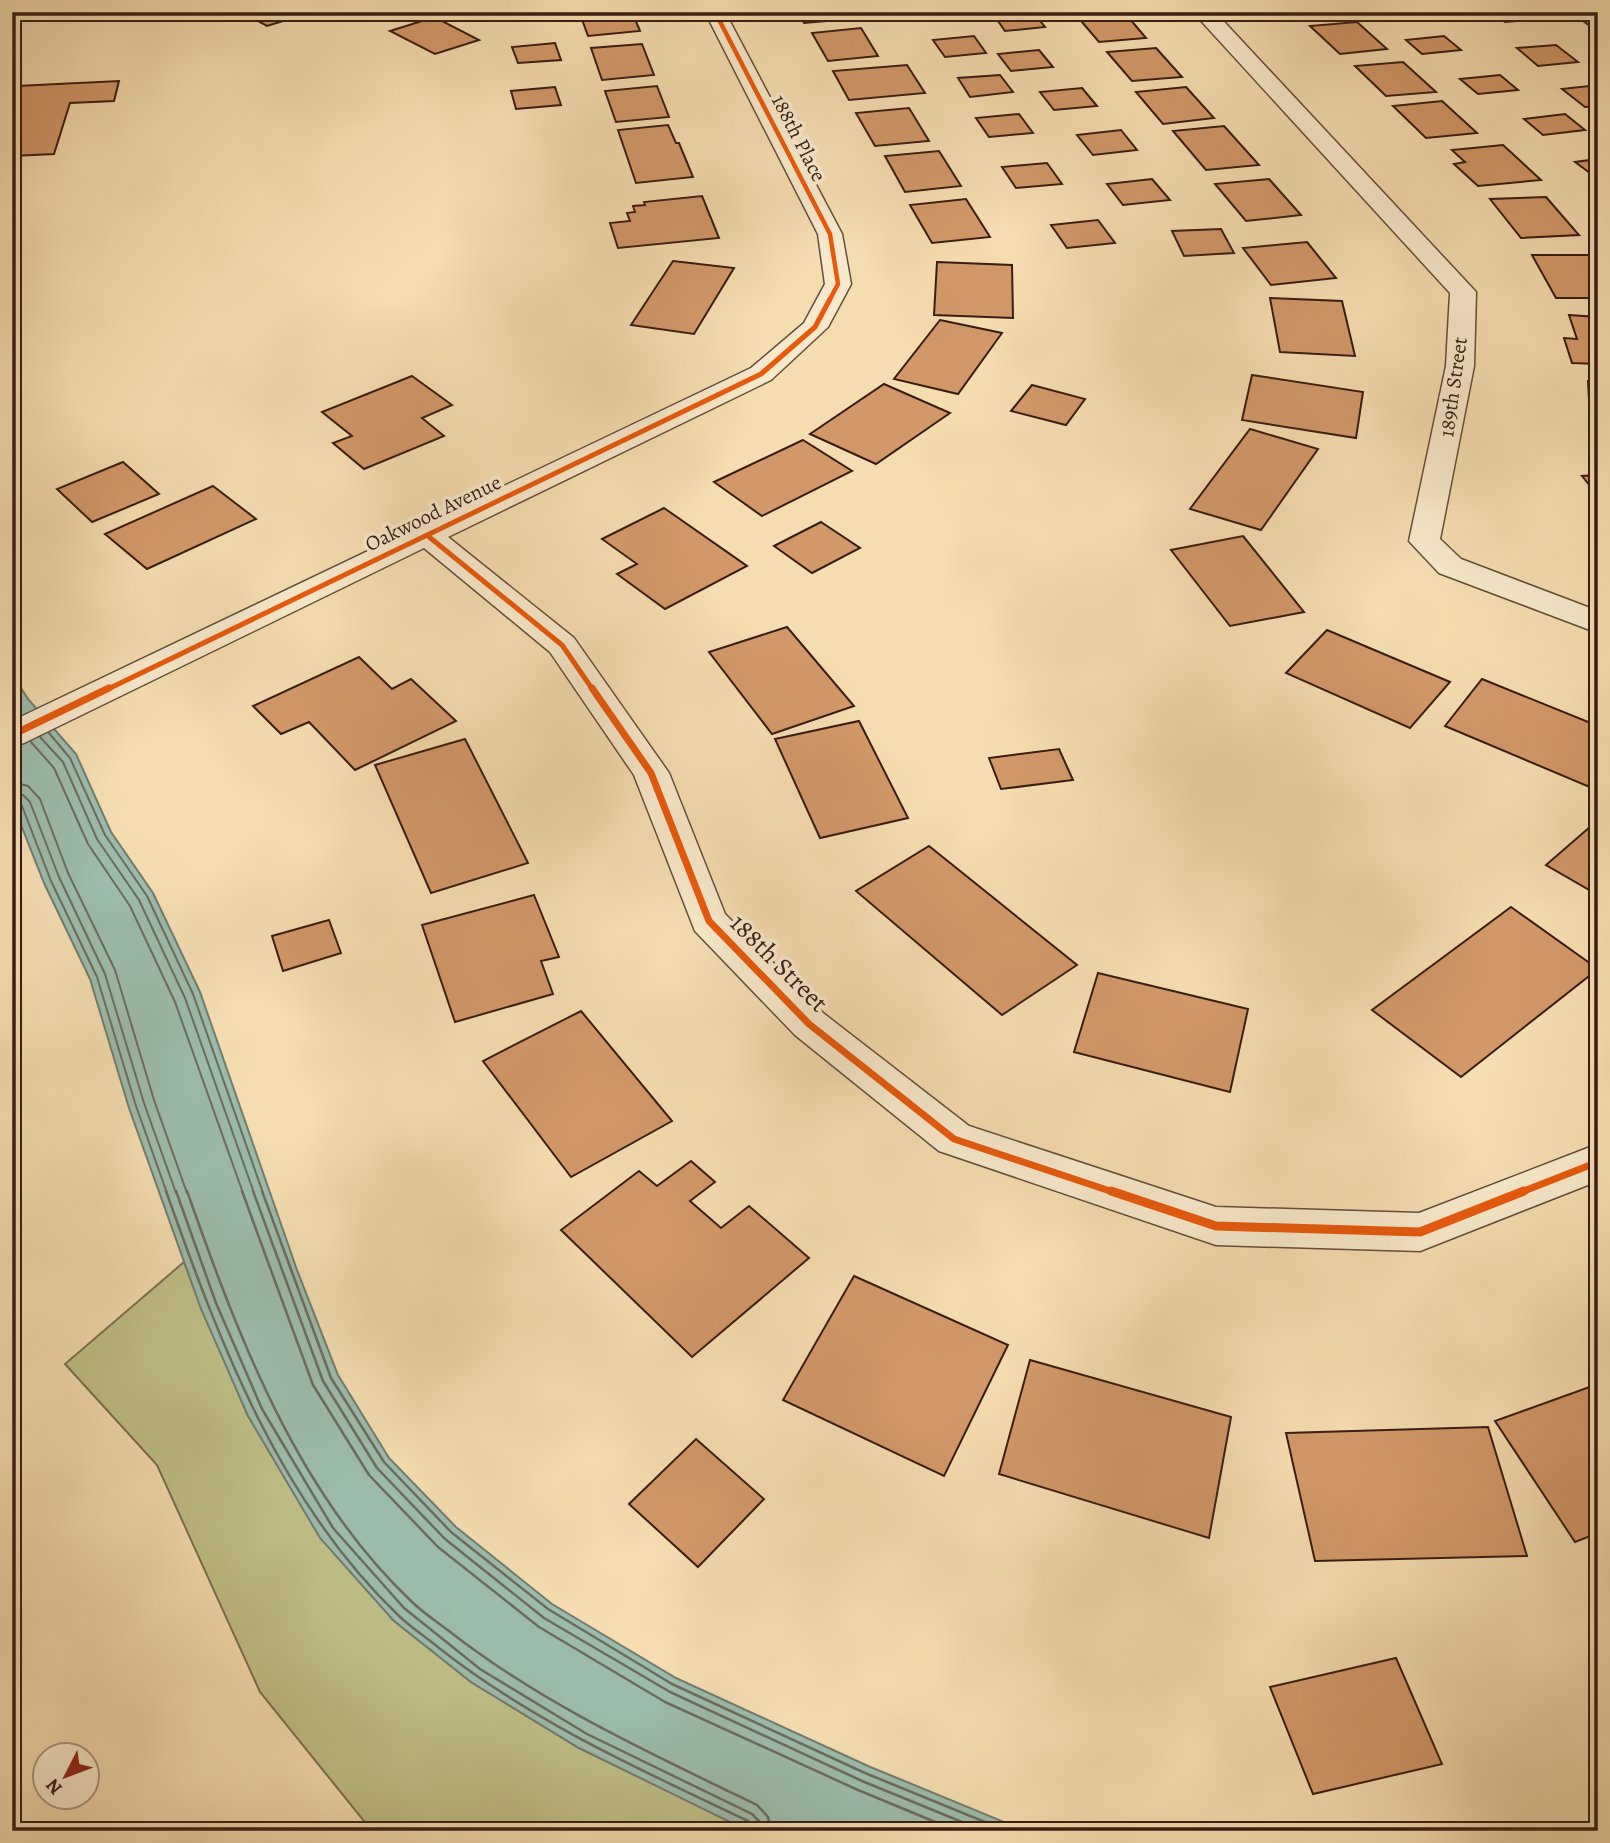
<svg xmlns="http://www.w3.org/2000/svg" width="1610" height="1843" viewBox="0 0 1610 1843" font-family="Alegreya,serif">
  <rect width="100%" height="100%" fill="#f5ddb1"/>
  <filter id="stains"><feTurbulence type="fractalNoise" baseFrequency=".00286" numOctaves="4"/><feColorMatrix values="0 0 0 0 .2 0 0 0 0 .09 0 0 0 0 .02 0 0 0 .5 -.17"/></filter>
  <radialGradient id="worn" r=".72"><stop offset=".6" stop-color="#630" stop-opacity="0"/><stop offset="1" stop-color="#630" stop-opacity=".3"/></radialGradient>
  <path fill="#c0bf88" stroke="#7c6e4e" stroke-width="2" d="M184,1262L248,1416L393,1620L471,1682L579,1748L753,1831H372L260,1692L157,1465L65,1364Z"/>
  <path fill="#9cbcab" stroke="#747c6f" stroke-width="2" d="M12,674L28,699L76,754L111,832L153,893L200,992L297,1270L338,1375L389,1458L456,1527L552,1604L676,1678L868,1766L1026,1831H753L730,1822L579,1748L471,1682L393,1620L320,1538L248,1416L201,1309L129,1108L90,979L44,883L12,802Z"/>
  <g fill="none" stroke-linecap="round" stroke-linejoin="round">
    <g stroke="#6a6c60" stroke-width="2">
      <path d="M49,733L70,758L105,835L147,896L193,994L263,1193"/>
      <path d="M40,737L63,762L97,839L139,900L185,998L254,1193"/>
      <path d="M31,742L54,768L88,844L130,906L175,1002L243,1193"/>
      <path d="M12,782L28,786L40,799L68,873L115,970L154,1100L187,1193"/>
      <path d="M12,793L23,795L30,802L59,877L105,974L144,1103L176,1193"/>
      <path d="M12,802L22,806L51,881L97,977L136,1106L167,1193"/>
    </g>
    <g stroke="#6a6c60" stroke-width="2.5">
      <path d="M166,1191C220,1343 279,1501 398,1615C410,1627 426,1637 439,1648C533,1722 641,1770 748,1821L752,1831"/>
      <path d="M176,1191L216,1303L262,1409L333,1528L404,1608L480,1669L587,1734L752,1814L759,1821L761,1831"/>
      <path d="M187,1191C238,1336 297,1493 411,1601C422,1612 436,1621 449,1631C542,1704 650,1753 757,1805L768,1817L771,1831"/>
      <path d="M242,1191L313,1385L369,1475L438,1547L539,1627L665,1702L858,1790L957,1831"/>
      <path d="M253,1191L323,1381L377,1468L445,1539L544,1618L670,1692L862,1781L984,1831"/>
      <path d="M262,1191L331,1378L384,1462L451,1532L548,1609L672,1684L865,1773L1007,1831"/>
    </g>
  </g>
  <g fill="#d2986a" stroke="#371d14" stroke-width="2">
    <path d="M255,12H294L300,16L267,26L247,15Z"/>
    <path d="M405,12H454L436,18L479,40L435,54L390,31L422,21Z"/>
    <path d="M558,12H632L640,31L588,36L580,14L559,15Z"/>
    <path d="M797,12H848L852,19L804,23Z"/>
    <path d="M915,12H957L959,16L920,19Z"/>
    <path d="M1033,12L1045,27L1005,31L993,14Z"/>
    <path d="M1124,12L1146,38L1099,42L1076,15Z"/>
    <path d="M1300,12H1350L1353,14L1306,18Z"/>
    <path d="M1493,12H1534L1543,19L1505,22Z"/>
    <path d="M1571,12H1598V32Z"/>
    <path d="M1357,22L1387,49L1340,54L1310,26Z"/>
    <path d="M861,28L878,56L828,61L812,33Z"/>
    <path d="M974,36L986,53L945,57L933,40Z"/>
    <path d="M1444,36L1461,50L1422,54L1406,40Z"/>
    <path d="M555,43L561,60L518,63L512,47Z"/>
    <path d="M642,44L654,75L602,80L591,48Z"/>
    <path d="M1556,45L1578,62L1538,66L1517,48Z"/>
    <path d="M1156,48L1182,77L1132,81L1107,52Z"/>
    <path d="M1039,50L1053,67L1011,71L998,54Z"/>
    <path d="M1403,62L1436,92L1386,96L1355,66Z"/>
    <path d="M907,65L925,93L849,100L833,71Z"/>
    <path d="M1000,75L1013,92L970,97L958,78Z"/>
    <path d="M1500,75L1518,90L1478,94L1460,79Z"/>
    <path d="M119,81L114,101L70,103L54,154L12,156V98L17,86Z"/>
    <path d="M1598,85V106L1585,107L1562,89Z"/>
    <path d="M657,86L669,117L616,122L605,91Z"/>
    <path d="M555,87L561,105L516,109L511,91Z"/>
    <path d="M1186,87L1214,118L1163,124L1136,92Z"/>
    <path d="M1082,88L1097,106L1054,110L1040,92Z"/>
    <path d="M1442,101L1477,133L1426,138L1393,106Z"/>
    <path d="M909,108L929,141L875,146L856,113Z"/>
    <path d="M1019,114L1033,133L989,137L976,118Z"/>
    <path d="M1565,114L1585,130L1543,135L1524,119Z"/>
    <path d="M668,125L676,143H679L693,177L636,183L618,130Z"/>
    <path d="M1224,126L1259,165L1206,170L1173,131Z"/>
    <path d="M1121,130L1137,150L1093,155L1077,135Z"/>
    <path d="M1503,145L1541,180L1478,186L1454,164L1465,162L1452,150Z"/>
    <path d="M939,151L961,186L905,192L885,156Z"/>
    <path d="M1598,159V179L1575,162Z"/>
    <path d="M1047,163L1062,184L1016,188L1002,167Z"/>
    <path d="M1152,179L1170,200L1123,205L1107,184Z"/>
    <path d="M1269,179L1301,215L1246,221L1215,184Z"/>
    <path d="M702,196L719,238L618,248L610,223L630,221L627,213L635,212L633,206L645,205L644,202Z"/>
    <path d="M1546,197L1579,235L1521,238L1490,199Z"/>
    <path d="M966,199L990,237L932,243L910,205Z"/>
    <path d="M1098,220L1115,243L1067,248L1051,225Z"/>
    <path d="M1221,229L1234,253L1184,256L1172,231Z"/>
    <path d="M1307,242L1336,278L1271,285L1243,248Z"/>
    <path d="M1532,255H1593L1598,263V298H1556Z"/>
    <path d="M673,261L734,268L694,334L631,325Z"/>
    <path d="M937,262L1012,265L1013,318L934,315Z"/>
    <path d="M1270,298L1342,301L1355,356L1280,352Z"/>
    <path d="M1569,315L1598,317V364L1572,363L1564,338L1577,339Z"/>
    <path d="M940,320L1002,333L958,394L894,379Z"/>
    <path d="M1252,375L1363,392L1356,438L1242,420Z"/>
    <path d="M412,376L452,405L422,418L444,436L364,469L333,443L352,436L322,412Z"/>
    <path d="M1588,381L1598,382V436L1591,435Z"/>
    <path d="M884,384L950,413L876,464L810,434Z"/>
    <path d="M1032,385L1085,399L1066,425L1011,411Z"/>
    <path d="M1250,429L1318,449L1261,530L1190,509Z"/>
    <path d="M803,440L852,471L762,516L714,482Z"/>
    <path d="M123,462L159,494L92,522L57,489Z"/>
    <path d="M1598,475V496L1582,476Z"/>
    <path d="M213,486L256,519L147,569L105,534Z"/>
    <path d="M664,508L747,566L665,609L617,574L637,564L602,539Z"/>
    <path d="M821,522L860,548L812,573L774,546Z"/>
    <path d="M1243,536L1304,612L1230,626L1171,550Z"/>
    <path d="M787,627L854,706L772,734L709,652Z"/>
    <path d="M1327,630L1450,682L1410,728L1286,673Z"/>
    <path d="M359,657L392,689L411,679L456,721L355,770L309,722L281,734L253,706Z"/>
    <path d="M1482,679L1598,726V779L1592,788L1445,726Z"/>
    <path d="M859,721L908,818L820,838L775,739Z"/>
    <path d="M465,739L528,863L431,893L375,765Z"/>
    <path d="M1059,749L1073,780L1001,789L989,758Z"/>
    <path d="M1598,820V895L1546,865Z"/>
    <path d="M929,846L1077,965L1002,1015L856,891Z"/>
    <path d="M534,895L559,957L541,961L553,994L455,1022L422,925Z"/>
    <path d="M1511,907L1598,969L1461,1077L1372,1010Z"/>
    <path d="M329,920L341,953L283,971L272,936Z"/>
    <path d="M1098,973L1248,1009L1230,1092L1074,1052Z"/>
    <path d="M581,1011L672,1121L571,1177L483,1061Z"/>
    <path d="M691,1161L715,1182L690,1201L721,1228L749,1206L809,1258L692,1357L561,1230L639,1171L657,1186Z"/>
    <path d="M854,1276L1008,1345L944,1476L783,1400Z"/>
    <path d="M1030,1360L1231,1417L1209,1538L999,1474Z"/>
    <path d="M1598,1384V1533L1575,1542L1495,1421Z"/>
    <path d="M1488,1427L1527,1556L1315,1561L1286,1433Z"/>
    <path d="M696,1439L764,1499L698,1567L629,1504Z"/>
    <path d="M1396,1658L1442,1764L1313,1794L1270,1687Z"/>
  </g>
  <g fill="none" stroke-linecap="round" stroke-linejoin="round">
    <g stroke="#664d3b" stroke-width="3">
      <g id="minor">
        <path d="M705,12H725L842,234L851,284L828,327L771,380L448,537L574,638L669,773L725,914L823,1013L969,1126L1216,1207L1419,1213L1598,1144V1181L1420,1251L1216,1245L939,1151L795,1035L695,931L634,775L550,652L424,548L24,743L12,746V721L751,368L804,323L825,284L818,234Z"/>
        <path d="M1193,12H1215L1476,292L1474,366L1440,539L1461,559L1598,611V633L1439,573L1409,541L1446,366L1450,293Z"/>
      </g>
    </g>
    <use href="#minor" fill="#f8e9cc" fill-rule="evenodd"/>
    <g stroke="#f8e9cc" stroke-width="7">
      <path id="cycleway-far3" d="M715,12L830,234L838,284L829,301"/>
    </g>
    <g stroke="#f8e9cc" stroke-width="9">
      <g id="cycleway-far2">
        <path d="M428,536L562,645L593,690"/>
        <path d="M106,690L761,374L815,327L830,299"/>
      </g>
    </g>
    <g stroke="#f8e9cc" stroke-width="11">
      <g id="cycleway-far1">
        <path d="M592,688L651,773L709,921L809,1024L954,1139L1116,1193"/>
        <path d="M12,735L109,688"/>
        <path d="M1519,1193L1598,1162"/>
      </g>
    </g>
    <g stroke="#f8e9cc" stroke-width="13">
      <path id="cycleway" d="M1111,1191L1216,1226L1420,1232L1524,1191"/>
    </g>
    <use href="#cycleway-far3" stroke="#e8590c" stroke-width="4.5"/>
    <use href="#cycleway-far2" stroke="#e8590c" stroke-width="5"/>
    <use href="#cycleway-far1" stroke="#e8590c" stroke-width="7"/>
    <use href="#cycleway" stroke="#e8590c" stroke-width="9"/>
  </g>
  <g text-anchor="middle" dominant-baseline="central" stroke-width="7" stroke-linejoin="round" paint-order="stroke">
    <g font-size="21" fill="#371d14" stroke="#f8e9cc">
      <text transform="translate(799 138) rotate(63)">188th Place</text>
      <text transform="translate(1453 387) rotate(-82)">189th Street</text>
      <text transform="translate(433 513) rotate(-26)">Oakwood Avenue</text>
    </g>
    <g font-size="26" fill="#371d14" stroke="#f8e9cc">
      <text transform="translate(779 963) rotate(45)">188th Street</text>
    </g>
  </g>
  <rect width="1610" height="1843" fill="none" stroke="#f5ddb1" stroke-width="42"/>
  <rect x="14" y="14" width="1582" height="1815" fill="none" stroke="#371d14" stroke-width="3.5"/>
  <rect x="21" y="21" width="1568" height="1801" fill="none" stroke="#371d14" stroke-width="2"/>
  <g transform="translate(66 1776) rotate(228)"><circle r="33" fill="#f8e9cc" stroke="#ab9782" stroke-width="2"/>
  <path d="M0-5L12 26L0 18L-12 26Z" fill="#8f2418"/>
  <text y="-10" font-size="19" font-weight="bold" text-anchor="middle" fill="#371d14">N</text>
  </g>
  <rect width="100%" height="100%" filter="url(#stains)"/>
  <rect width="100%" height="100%" fill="url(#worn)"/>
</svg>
